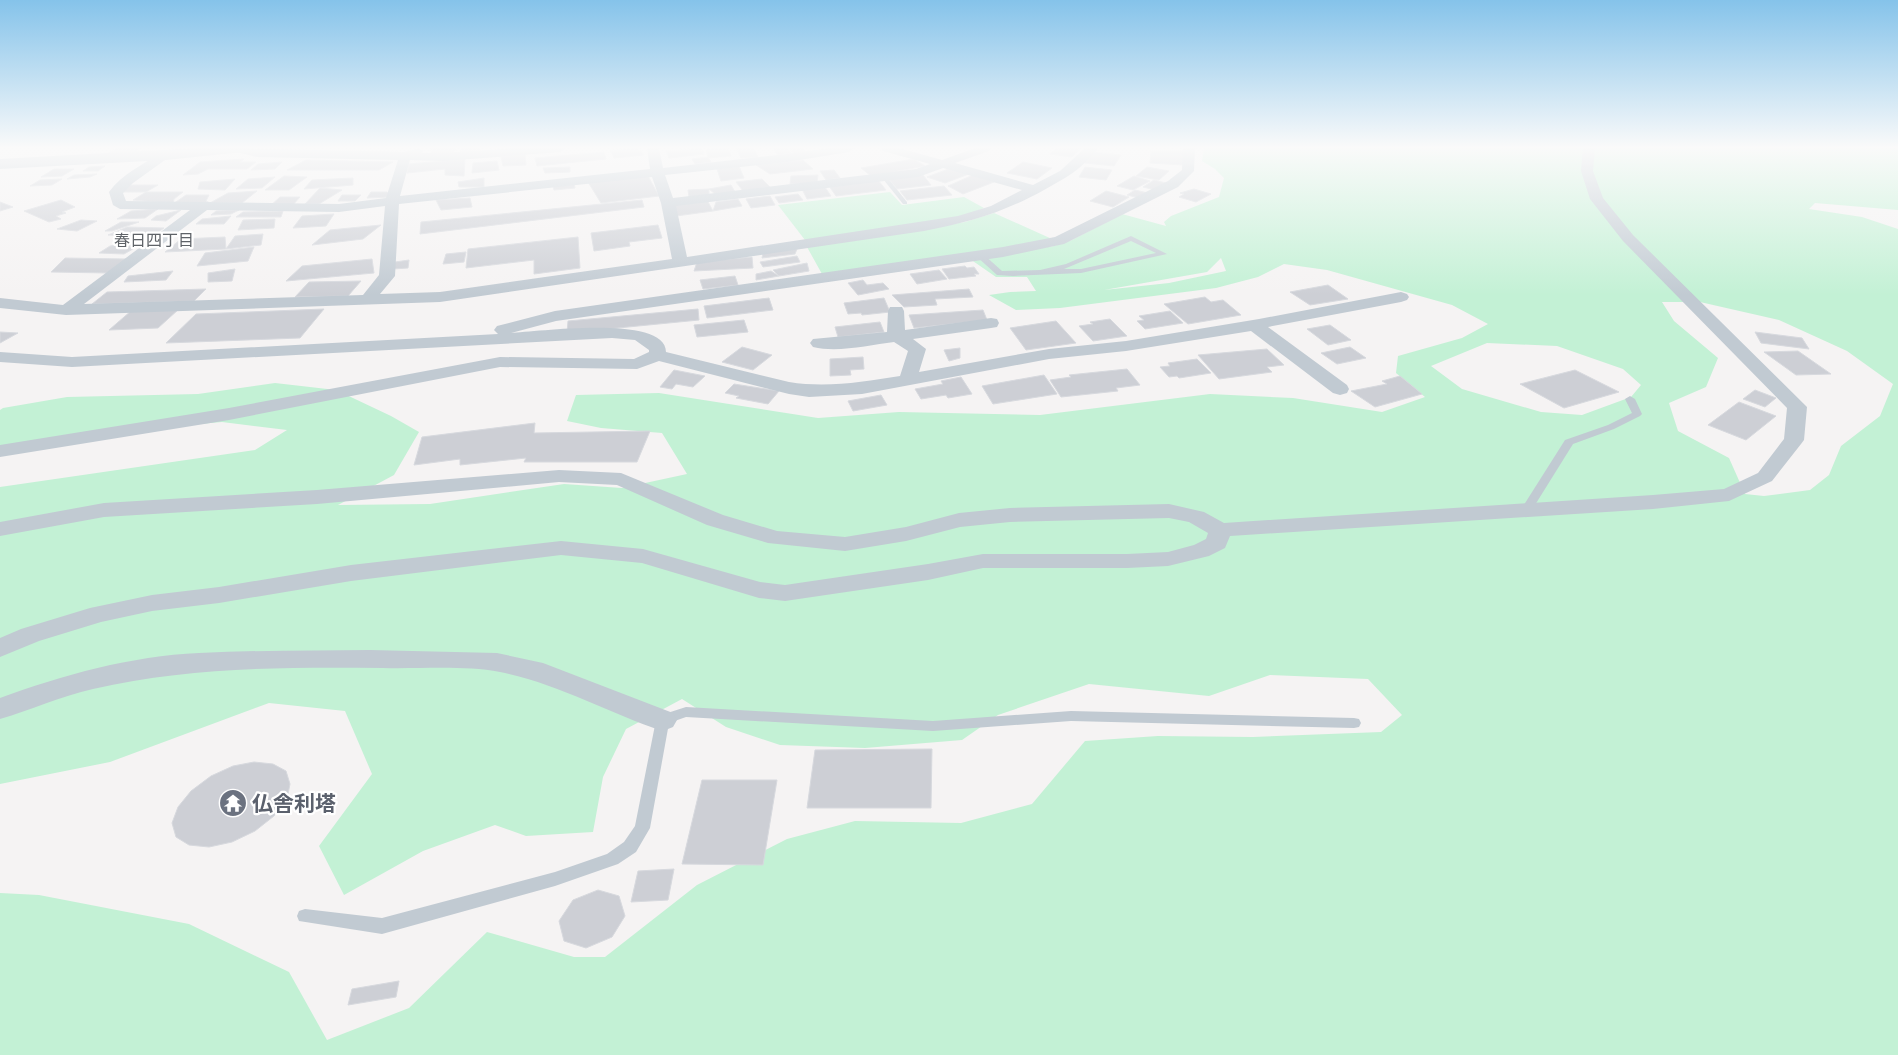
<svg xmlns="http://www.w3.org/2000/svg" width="1898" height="1055" viewBox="0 0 1898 1055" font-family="Inter,'Noto Sans JP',sans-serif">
  <rect width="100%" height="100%" fill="#f5f3f3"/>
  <g fill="#c3f1d5" fill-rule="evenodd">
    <path d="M1204,148H1898V210L1815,203L1809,209L1862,217L1898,229V1055H0V893L39,895L189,924L289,972L327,1040L409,1008L487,932L574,957H605L697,885L787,839L855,821L961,823L1032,804L1085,741L1158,736L1253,737L1381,732L1402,715L1368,679L1270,675L1209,696L1089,684L998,715L962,740L865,748L780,745L726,727L682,699L626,729L603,777L593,832L526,836L495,825L423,851L344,895L319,846L372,774L345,711L269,703L110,762L0,784V487L255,450L287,430L222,422L142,429L0,447V410L3,408L67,397L198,394L275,383L336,390L391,416L419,432L394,475L338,505L430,504L564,484L622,488L687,474L662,433L601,428L567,421L576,395L659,393L818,418L899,412L1040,415L1210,394L1293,398L1382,412L1425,397L1396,373L1398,356L1462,338L1488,324L1452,305L1327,270L1284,264L1258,277L1216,288L1060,308L1016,310L989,295L1010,292L1036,291L1027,277H996L970,259L1054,246L1072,240L1122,214L1166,226L1164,222L1171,216L1219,197L1224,178L1215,169L1202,161ZM1221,258L1226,271L1169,283L1104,290L1207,272ZM1662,302H1700L1779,320L1847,351L1893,384L1880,416L1841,446L1829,475L1810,490L1764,496L1745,494L1729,458L1678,431L1669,403L1706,387L1718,358L1674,321ZM1487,343L1557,346L1623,369L1641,385L1631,397L1582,415L1541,412L1462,389L1431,366Z"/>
    <path d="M890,192L902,205L964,197L984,208L965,216L805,240L778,205Z"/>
    <path d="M994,213L1052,239L1035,243L822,274L807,247L965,222Z"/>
  </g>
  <g fill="#cdcfd5" stroke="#d7d9de">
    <path d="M116,148H142L136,152L109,153Z"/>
    <path d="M430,148H456L453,153L432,155Z"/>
    <path d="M461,148H480L481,150L461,152Z"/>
    <path d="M638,148L644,155L614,158L610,150Z"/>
    <path d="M701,148L704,154L669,158L666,151Z"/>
    <path d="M728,148L731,156L708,158L706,149Z"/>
    <path d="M736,148H754L758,157L741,158Z"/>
    <path d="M772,148H786L791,153L778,155Z"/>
    <path d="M788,148H802L806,151L794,153Z"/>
    <path d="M1056,148H1081L1072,157L1050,154Z"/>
    <path d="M1151,150L1184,151L1183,165L1150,163Z"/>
    <path d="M604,152L606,159L537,166L535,158Z"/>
    <path d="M1093,152L1121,155L1114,166L1085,163Z"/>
    <path d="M525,154L526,165L503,166L501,157Z"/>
    <path d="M708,157L711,162L695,164L692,159Z"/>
    <path d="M244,159L240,162H256L247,169H208L198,174L183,175L200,162Z"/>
    <path d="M465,159L464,176L445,175V169L407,173L409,164Z"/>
    <path d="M914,159L925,166L871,176L861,168Z"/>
    <path d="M306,160L393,162L379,170H287Z"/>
    <path d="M803,160L813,169L770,174L756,165Z"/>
    <path d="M497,161L499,170L472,173L473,163Z"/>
    <path d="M282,162L275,169L251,170L258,164Z"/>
    <path d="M1023,162L1052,168L1037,179L1007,173Z"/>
    <path d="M105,166L98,171H83L89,167Z"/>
    <path d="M739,166L744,178L721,181L717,169Z"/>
    <path d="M570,167V172L545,173L543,168Z"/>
    <path d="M1085,167L1112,170L1106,180L1079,177Z"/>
    <path d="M1147,167L1169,171L1159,180L1136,176Z"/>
    <path d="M951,168L969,174L945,183L927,177Z"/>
    <path d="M54,169H74L62,176L41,177Z"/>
    <path d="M834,170L840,178L826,180L820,171Z"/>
    <path d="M97,174L90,177L67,179L74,175Z"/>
    <path d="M818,175L817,184H790L791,176Z"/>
    <path d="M923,175L931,185L897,189L889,179Z"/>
    <path d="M973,175L994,182L963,194L948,186Z"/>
    <path d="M284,176L307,177L289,190H265Z"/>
    <path d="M648,176L659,196L601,203L588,182Z"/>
    <path d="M1134,176L1150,181L1133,190L1117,186Z"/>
    <path d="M275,177L262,188L236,189L248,179Z"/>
    <path d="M353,178V185L304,189L312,180Z"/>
    <path d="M484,178V187H459L458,182Z"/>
    <path d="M62,179L52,185L30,186L40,180Z"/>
    <path d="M235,179L225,190L198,189L200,182Z"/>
    <path d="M762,179L770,187L743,191L736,182Z"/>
    <path d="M878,180L886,190L836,196L829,186Z"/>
    <path d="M1154,180L1166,183L1155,190L1143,187Z"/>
    <path d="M574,183L575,188L554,190L553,186Z"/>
    <path d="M130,185H158L146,192H117Z"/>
    <path d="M731,185L735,192L715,194L709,189Z"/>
    <path d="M944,186L952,195L907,200L900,191Z"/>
    <path d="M825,187L831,196L807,199L802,189Z"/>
    <path d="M320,188L342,190L319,204H305Z"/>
    <path d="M709,189V195L689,197L688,190Z"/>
    <path d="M1194,189L1211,194L1196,202L1179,197L1184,194L1180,193Z"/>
    <path d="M1135,190L1148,193L1139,198L1127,195Z"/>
    <path d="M257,191L242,203H210L228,193Z"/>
    <path d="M1106,191L1129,197L1113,207L1090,201Z"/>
    <path d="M146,192H183L174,199L173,204L133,200Z"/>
    <path d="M371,192H387L393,197L367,198Z"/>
    <path d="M798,194L803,200L779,203L775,197Z"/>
    <path d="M186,195H209L206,201L210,203L173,204Z"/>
    <path d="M342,195H361L355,201H338Z"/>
    <path d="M770,196L775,205L751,208L746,199Z"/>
    <path d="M280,197H300L292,206L268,208Z"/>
    <path d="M470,198L472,207L441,210L436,200Z"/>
    <path d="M738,199L742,206L713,211L716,202Z"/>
    <path d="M61,200L75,207L62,212L66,213L56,216L61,219L49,222L24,211Z"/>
    <path d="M642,200L644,207L420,234L421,222Z"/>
    <path d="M707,200L713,211L676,216L671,205Z"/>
    <path d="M0,202L13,207L0,211Z"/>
    <path d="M158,209L145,218L117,219L131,211Z"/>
    <path d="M181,210L166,221L151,220L156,216Z"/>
    <path d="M239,210L231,214L211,215L216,211Z"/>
    <path d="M283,211L281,217H236L243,212Z"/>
    <path d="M334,214L326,226L293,228L302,216Z"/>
    <path d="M231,216L224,224H196L202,219Z"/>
    <path d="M275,219L274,228L238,230L243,220Z"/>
    <path d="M81,220L97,221L77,231L57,229Z"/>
    <path d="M121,222H139L112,231H105Z"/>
    <path d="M381,225L363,239L312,245L330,230Z"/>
    <path d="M658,225L662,238L629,242L630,246L594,251L591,233Z"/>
    <path d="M127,227L164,228L152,237L108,235Z"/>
    <path d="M263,234L261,245L226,249L235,236Z"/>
    <path d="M225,237L226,249L165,252L181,239Z"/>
    <path d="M578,237L580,268L534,274V260L466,268L468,249Z"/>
    <path d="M149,240L124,254L99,253L110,246Z"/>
    <path d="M254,247L248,261L197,266L205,253Z"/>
    <path d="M797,249L795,254L762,258L763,253Z"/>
    <path d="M466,252L464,262L443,264L446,254Z"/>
    <path d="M797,256L800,262L763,267L760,262Z"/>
    <path d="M752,257L753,268L694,271L697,262Z"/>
    <path d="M65,258L127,259L109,273L51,272Z"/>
    <path d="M372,259L374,273L286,281L302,266Z"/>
    <path d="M409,260L408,268L393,269L395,262Z"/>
    <path d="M807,263L809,271L779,276L773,270Z"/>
    <path d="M965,266L967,268L974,267L979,274H974L976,276L949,279L942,269Z"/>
    <path d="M235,269L232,281L208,282V273Z"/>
    <path d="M939,270L947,279L917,284L910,274Z"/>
    <path d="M173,271L166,280L124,282L128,276Z"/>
    <path d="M771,271L779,276L756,280V274Z"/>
    <path d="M735,276L738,285L703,289L700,280Z"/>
    <path d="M863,280L867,285L883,283L889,289L858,295L848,283Z"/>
    <path d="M361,281L348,296L295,297L309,282Z"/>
    <path d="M1328,285L1348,299L1310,305L1290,292Z"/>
    <path d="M206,289L194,301L92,304L107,292Z"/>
    <path d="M969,289L973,297L935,299L937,305L904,307L892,295Z"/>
    <path d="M1205,297L1211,302L1223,300L1241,315L1188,324L1164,304Z"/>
    <path d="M769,298L773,310L707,318L704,306Z"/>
    <path d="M884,298L890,312L862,315L861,313L848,314L844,303Z"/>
    <path d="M179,309L158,328L109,330L131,311Z"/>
    <path d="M324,309L300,338L166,343L196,314Z"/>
    <path d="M698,309L699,320L567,333L568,321Z"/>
    <path d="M983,310L987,320L914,328L909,315Z"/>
    <path d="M1170,311L1183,323L1145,329L1137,321L1144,320L1139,316Z"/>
    <path d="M1110,319L1127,336L1093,341L1079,326L1093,324L1090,322Z"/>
    <path d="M744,320L748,332L697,337L694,325Z"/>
    <path d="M1056,321L1076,343L1026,350L1010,328Z"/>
    <path d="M880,322L884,332L838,337L835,327Z"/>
    <path d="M1330,325L1351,340L1328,345L1307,329Z"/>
    <path d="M0,332L18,333L0,343Z"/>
    <path d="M1755,332L1802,338L1809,349L1761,343Z"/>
    <path d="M742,347L772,355L753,370L722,362Z"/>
    <path d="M1350,347L1366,358L1337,364L1321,353Z"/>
    <path d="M960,348V358L949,361L944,350Z"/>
    <path d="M1267,349L1284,365L1267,367L1272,372L1219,379L1198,355Z"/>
    <path d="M1798,351L1831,374L1796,375L1764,352Z"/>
    <path d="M863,357L864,369L850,370L851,375L830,376V359Z"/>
    <path d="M1197,359L1211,373L1179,378L1177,376L1169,377L1160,367L1170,366L1168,363Z"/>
    <path d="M1127,369L1140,385L1116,388L1118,391L1061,397L1050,380L1071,377L1069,375Z"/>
    <path d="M674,370L705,376L693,387L676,384L672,389L660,387Z"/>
    <path d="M1575,370L1619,392L1564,408L1520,384Z"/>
    <path d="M1044,375L1057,394L993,404L982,386Z"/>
    <path d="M1400,376L1422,394L1375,407L1351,391L1387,384L1382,381Z"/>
    <path d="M961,377L972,394L948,398L946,395L921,399L915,389L943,384L941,381Z"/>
    <path d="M734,384L779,391L768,404L736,398L739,396L725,393Z"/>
    <path d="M1755,390L1776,398L1765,407L1743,399Z"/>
    <path d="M881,395L887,405L853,411L848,401Z"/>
    <path d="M1739,402L1776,416L1746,440L1708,425Z"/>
    <path d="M535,423L534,433L650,431L637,462H524L526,458L460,465V459L414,465L422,437Z"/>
    <path d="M932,749L931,808H807L815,750Z"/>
    <path d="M254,762L273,764L286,771L290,784L287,799L274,816L255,831L232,842L209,847L189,845L176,837L172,823L178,807L191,791L211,776L233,766Z"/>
    <path d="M702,780H777L763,865L682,864Z"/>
    <path d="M674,869L668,900L631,902L638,871Z"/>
    <path d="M598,890L619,896L625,916L612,937L586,948L564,941L559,921L573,900Z"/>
    <path d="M399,981L396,997L348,1005L352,989Z"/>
  </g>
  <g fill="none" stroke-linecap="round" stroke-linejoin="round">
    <g fill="#c1cad2" fill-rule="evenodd">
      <path d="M883,177H887L907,202V204H903L883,179Z"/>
      <path d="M1131,236L1167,254L1081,273L1013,276L997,275L975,255L982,253L1002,271L1040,270L1066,264ZM1131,241L1156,253L1081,269H1064Z"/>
      <path d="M1630,396L1635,399L1642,414L1640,416L1614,429L1573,444L1530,513H1522L1520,511L1565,440L1608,425L1632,413L1625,399Z"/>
      <path d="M686,707L933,721L1071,711L1354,718L1359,719L1361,723L1359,727L1354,728L1071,721L933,731L686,717L669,723L650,828L636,852L618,864L555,886L382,934L299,921L297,916L299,911L305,909L382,918L555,872L607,854L624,842L635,826L656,720L658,716Z"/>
    </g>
    <g fill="#c1cad2" fill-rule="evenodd">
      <path d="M230,148L405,152L419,148L423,151L422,153C470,154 518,144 566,148L560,152L444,161L410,160L400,196L650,169L647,148H659L663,168L787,154L828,148H855L849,152L787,162L665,175L673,198L916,169L930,164L883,151L881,148H899L942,160L975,148H991L989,151L955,163L1033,185L1060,171L1085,148H1098C1084,168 1064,179 1044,190C1002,213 971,222 924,231L440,302L66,315L0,308V298L63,305L190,210L120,209L113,205L109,192C122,174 144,164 162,152L166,151L172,155L133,183L123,193L126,201L339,204L386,198L398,160L257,157L232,151ZM943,168L1022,190L991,206L958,216L687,257L676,206L918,177ZM652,177L661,203L672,259L440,292L380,294L395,276L399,204ZM385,206L379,275L363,295L84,304L207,210L339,212Z"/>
      <path d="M1183,148H1195L1194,171L1178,187L1064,244L1003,257L556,321L511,333C536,332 666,314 666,352L789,382C826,388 863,382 900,376L908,351L894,342C869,345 838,353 813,347L810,343L813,339L887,332L888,311L890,307H902L904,311L905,330L991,318L997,319L999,323L997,327L991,328L913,339L926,349L919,372L1049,349L1126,341L1259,319L1401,292L1407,294L1409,297L1407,300L1401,302L1268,327L1347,385L1349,389L1347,393L1340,395L1333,393L1251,331L1126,351L1049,359L862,394L809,397L789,394L659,361L637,369L500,367L229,420L0,457V445L229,408L500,357L634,359L649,352V350L635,340L612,338L72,367L0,362V352L72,357L498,334L494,330L497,326L555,311L1003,247L1055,237L1168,181L1182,170Z"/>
      <path d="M1583,148H1595L1593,171L1603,198L1633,235L1807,407L1804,440L1801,444L1772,481L1729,501L1653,509L1230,536L1225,548L1209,556L1168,566L1127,568H983L928,580L785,601L759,598L642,563L561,555L351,581L219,603L152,611L101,622L39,641L0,657V638L21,629L90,608L152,595L219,587L351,565L561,541L643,549L760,582L785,585L928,564L983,554H1127L1168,552L1194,545L1206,539L1208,533L1189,522L1169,518L1010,522L960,527L906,541L845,551L768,543L707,525L617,485L559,482L317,504L104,517L0,536V522L104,503L317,490L559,470L621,473L723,515L777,531L845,537L906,527L959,513L1010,508L1169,504L1204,512L1224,523L1653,495L1724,489L1758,473L1784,439L1787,408L1623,241L1590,199L1581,171Z"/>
      <path d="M370,650L497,653L543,663L673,713L677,720L673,727L663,731C608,713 557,683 500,672C464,665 420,669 383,668C286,667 188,667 93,689C61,696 31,710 0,719V698C63,675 131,656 199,653C256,650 313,651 370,650Z"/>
    </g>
    <path fill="#c1cad2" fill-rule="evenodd" d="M197,148H250L248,151L243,152L166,160L0,169V159Z"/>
  </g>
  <linearGradient id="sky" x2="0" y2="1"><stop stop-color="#85c3ea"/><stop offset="0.5" stop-color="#fafafa"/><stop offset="1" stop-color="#fafafa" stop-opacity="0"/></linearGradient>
  <rect width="1898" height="295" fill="url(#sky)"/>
  <defs>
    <g id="temple-disc" transform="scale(1.4375)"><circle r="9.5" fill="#6b7280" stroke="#fff"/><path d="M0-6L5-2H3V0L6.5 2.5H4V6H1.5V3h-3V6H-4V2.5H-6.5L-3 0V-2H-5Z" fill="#fff"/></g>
  </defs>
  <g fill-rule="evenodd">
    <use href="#temple-disc" x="233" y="803"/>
  </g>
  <g text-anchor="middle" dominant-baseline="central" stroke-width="4.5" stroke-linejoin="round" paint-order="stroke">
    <g font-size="16" fill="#5f6368" stroke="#fff">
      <text x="154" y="240">春日四丁目</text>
    </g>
    <g font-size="21" font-weight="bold" fill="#5b616d" stroke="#fff" text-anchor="start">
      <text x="252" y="803">仏舎利塔</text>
    </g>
  </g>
</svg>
